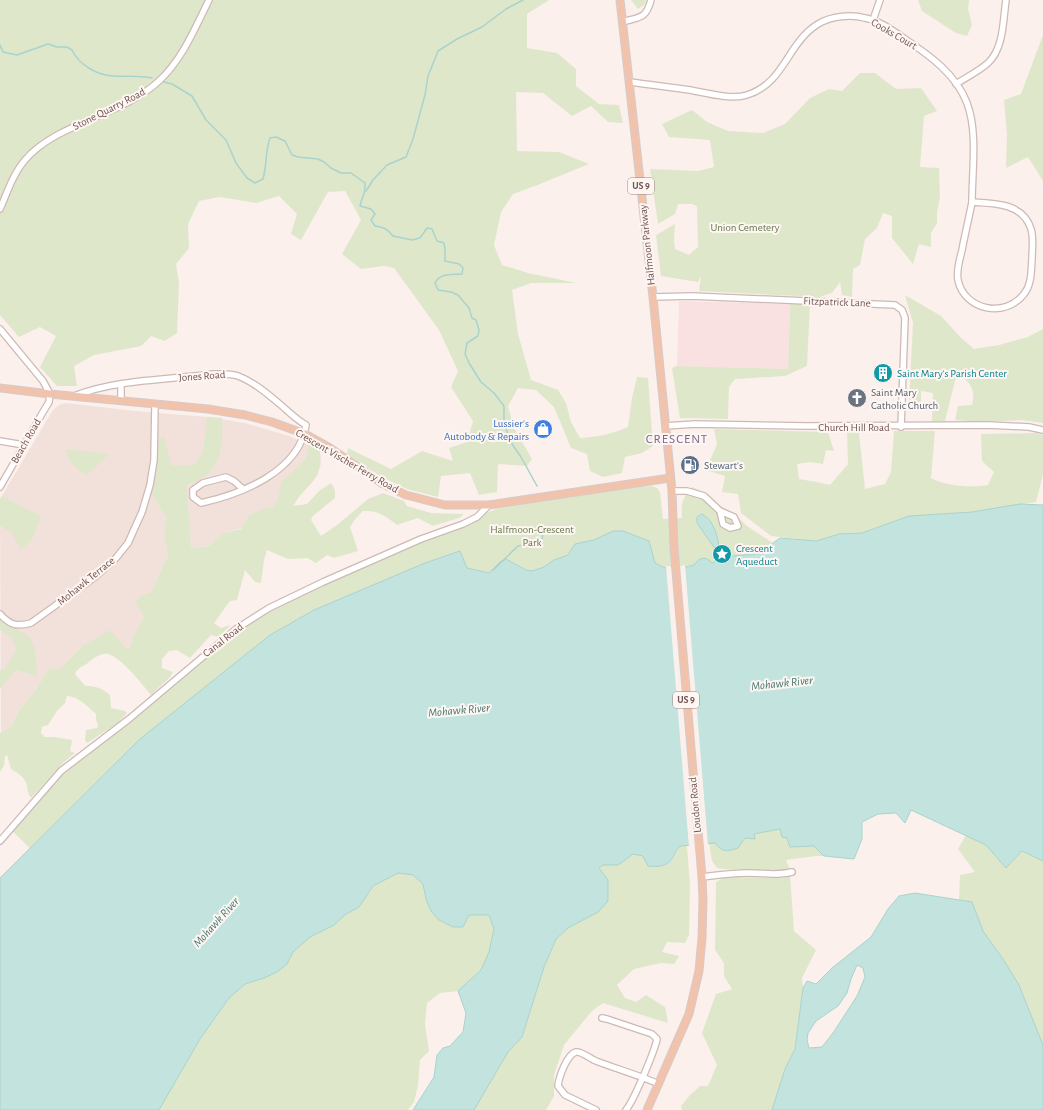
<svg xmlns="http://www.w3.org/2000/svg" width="1043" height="1110" viewBox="0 0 1043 1110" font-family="'Alegreya Sans',sans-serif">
  <rect width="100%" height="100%" fill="#fbf0ec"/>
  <path fill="#f2e1db" d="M66,403L135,411L207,417L245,423L289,436L320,450L321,464L317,476L298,498L293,506L249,515L242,528L223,533L209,546L192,548L168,555L151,592L144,595V617L135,632L128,650L82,646L58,670L49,668L35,691L19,710L11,727L1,734L0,499L53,410L59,405Z"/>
  <path fill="#f9e1e1" d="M679,301L790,304L788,369L677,366Z"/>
  <g fill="#dfe7cb">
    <path d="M0,0H549L527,14V48L557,53L576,69V86L599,104L619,105L623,123L608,122L591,106L572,116L543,93L516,92L517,151L559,152L589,164L540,184L513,194L501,212L494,245L502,265L528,273L576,283H531L512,290L518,334L531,380L558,390L566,403L571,422L580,438C598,437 612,434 628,427L632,398L637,377L648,378L653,446L642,453L625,457L622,473L603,477L590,471L587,454L571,448L554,407L536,390L518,388L508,406L514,428L532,459L527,466L498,464L497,492L479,495L470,473L441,476L438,497L407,489L382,477L347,454L348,448L391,469L422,451L453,461L449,448L467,442L473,421L451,387L458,371L439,330L394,268L384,266L361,269L342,254L361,220L345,191L328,192L301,240L291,234L297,214L279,196L256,203L220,197L199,201L188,224L189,248L176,264L179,283L177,333L165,341L151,336L141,346L94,355L74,366L77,386H57L40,367L56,336L40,327L19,337L0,315Z"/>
    <path d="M631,0H646L645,4L638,9Z"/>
    <path d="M918,0H969L968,9L972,25L967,36L956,33L922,11Z"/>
    <path d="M1043,35V181L1028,157L1006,168L1007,134L1004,100L1021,94Z"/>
    <path d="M860,73H875L896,89L921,88L937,111L924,116L920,167L939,168L940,197L937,212V223L931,233V247L919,244L913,264L892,238V216L883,213L877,228L865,239L860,265L853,269L852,297L842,295L840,282L832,293L819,297L699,291L701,276L698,282L661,276L656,235L675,224L674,240L675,249L689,255L698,247L697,206L692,204H678L675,214L658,224L650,169L698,171L714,167L710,140L669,137L662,124L692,110L707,122L728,131L763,133L785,124L810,98L829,89L842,91Z"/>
    <path d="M905,295L941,316L961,338L974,349L999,345L1028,337L1043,329V423L1021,420L982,422L955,420L958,406L972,405C976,389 970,382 957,373L945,421L932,422L933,393L921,391V402L909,403L913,323Z"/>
    <path d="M790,304H810L807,366L785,376L735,379L729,387L728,419L680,418L672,368L677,366L788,369Z"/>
    <path d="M207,417L222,418C223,436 223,459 209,473C203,479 194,482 187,485L191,548L209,546L223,533L241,529L249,515L263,509L274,507L279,495L281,482L305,460L309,445L320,450C322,485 307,481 293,506L307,504L320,490L331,483L335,490V498L313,516L311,520L321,536L337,525L368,499L383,493L404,501L407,506L431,513L464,514L459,518L433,526L418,518L397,525C386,516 378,510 363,511L356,518L350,527L358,551L334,558L327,555L316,563L307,558L288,559L267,550L264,560L261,583L255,582L245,570L237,600L230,601L214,623L221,628L231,625L218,637L211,635L190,658L177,650L169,651L162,659V668L173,672L170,677L151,695C142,684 121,657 108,654C101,653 94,658 89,662C83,667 78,667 75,674L85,686C96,686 102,688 110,695L111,708L125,711L127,713L118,723L87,743L85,740L86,730L97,728L98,725L96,720V714C87,706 79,697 67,696L65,703L57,711L48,725L42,727L41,733L45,737H55L72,740L70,751L75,753L64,762L31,798C27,793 28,788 26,782C23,776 16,772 11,769L7,755L5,756L4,766L0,772V733L11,727L19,710L35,691L49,668L58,670L82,646L110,630L128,650L135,632L144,617L135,602L142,595L151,592L168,555L164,536L167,519L152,494L159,440L164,436L171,465L185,466L196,463L203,452Z"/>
    <path d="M714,429L828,432L834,451L826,450L823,464L810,462L797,464L799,479L817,482L830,485L848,464L847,431L859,433L865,489L885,484L891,472L894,431H935L931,478C945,486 972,488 988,485L994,472L982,461L981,434L1037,433L1043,435V474L1036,502L972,512L909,516L862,533L839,534L816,541L771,536L741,513L738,494L722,492L725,476L706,470L717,444Z"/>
    <path d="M65,449L109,454L92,471L85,475L69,461Z"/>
    <path d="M652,486L657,488L660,492L663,519L682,518C681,503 682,499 692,487L704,492L717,504L736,515L747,526L773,543L768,553L720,557L716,532L705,515L713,545L718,553L719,560L712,563L697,560L694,565C678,569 670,572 654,563L649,541L623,531H613L594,540L575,544L568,555L554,560L544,567L532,571L526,570L506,559L500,562L489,573L467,568L442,558L425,563L314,610L270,635L140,739L30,848L10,829L61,771L236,629L269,608L496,509L540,500L634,487Z"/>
    <path d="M2,496L41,516L33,538L21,550L12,533L0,526V499Z"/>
    <path d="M0,619C8,627 18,629 27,635C37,643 37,664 37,676L16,670L0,689V670L6,668L16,649L12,638L0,630Z"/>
    <path d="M780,829L787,838L790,847L814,846L824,856H816L786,860L790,870C775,873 760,870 745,869C735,869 726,870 717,868L712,861L709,843H715C723,853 726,851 738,848L745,838L755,839L754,834Z"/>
    <path d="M966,835L986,845L1006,868L1022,851L1043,861V1047L1019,985L1003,959L983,931L972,902L959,901L960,875L975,872L958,849Z"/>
    <path d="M681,846H687L690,885L689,935L685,943L667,942L662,952L679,956L674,964L661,963L634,969L617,985L625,998L636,1002L646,995L665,1007L668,1023L603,1003L592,1011L564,1045L554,1075V1096L546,1110H474L508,1052L522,1037L544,967L556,939L568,928L587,918L608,901V880L599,868L603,865H618L633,854L643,856L662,866C675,863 672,853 681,846Z"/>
    <path d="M398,873L413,875L423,884L426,899L431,911L439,920L453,927L469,914L489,915L494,929L489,952L481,970L458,991L440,993L427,1003L425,1024L429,1051L420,1060L418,1085L414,1102L408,1110H159L200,1039L229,998L245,984L264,978L277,972L287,964L293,952L310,937L334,925L346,914L359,907L373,886Z"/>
    <path d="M790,875L794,931L816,950L802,978L803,988L795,1049L785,1069L772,1110H682L681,1106L690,1095L700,1086H708L717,1065L702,1033L716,994L732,989L724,976V963L715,950L716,882L725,877L784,878Z"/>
  </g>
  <g fill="#c2e3de" stroke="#a9d3cd" fill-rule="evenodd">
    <path d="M1020,504L1043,505V861L1022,851L1006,868L986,845L911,810L905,823L896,813L878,814L862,822V839L854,859L824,856L814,846L790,847L787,838L782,837L780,829L754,834L755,839L745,838L738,848C727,852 722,852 715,843L681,846C676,849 676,852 673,857C668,867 658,867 648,866L643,856L633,854L618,865H603L599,868L608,880V901L598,912L568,928L556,939L544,967L522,1037L508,1052L474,1110H413L434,1077L437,1055L443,1048L450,1046L463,1032L466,1013L458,991L481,970L489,952L494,929L489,915H469L463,927H453L439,920L431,911L426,899L423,884L413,875L398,873L373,886L359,907L346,914L334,925L310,937L293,952L287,964L277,972L264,978L245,984L229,998L200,1039L159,1110H0V878L140,739L270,635L314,610L425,563L460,551L467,568L489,573L500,562L506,559L526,570L532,571L544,567L554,560L568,555L575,544L594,540L613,531H623L649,541L655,563C670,572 678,569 694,565C699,557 706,556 712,563L719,560L718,553L697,523V517L702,514C716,521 719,542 720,557L768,553L773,543L780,538L816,541L839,534L862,533L909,516L972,512Z"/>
    <path d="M915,893L972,902L983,931L1003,959L1019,985L1043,1045V1110H772L785,1069L795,1049L803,988L807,981L816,984L832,968L871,937L888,909L899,896ZM857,965L863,968L865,977L857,996L833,1033L822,1047L809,1048L807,1040L808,1033L816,1021L838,1006L847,993L851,979Z"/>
  </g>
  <path fill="#fbf0ec" d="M685,565L708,845L689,848L666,566L678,567Z"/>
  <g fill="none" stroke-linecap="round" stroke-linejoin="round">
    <g stroke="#a9d3cd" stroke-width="1.5">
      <path d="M0,45L3,52L17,55L48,44L57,47H67L72,50C79,65 97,75 113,76C127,77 139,75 152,78"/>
      <path d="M164,82L172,84L192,96L206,120L226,140L236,163L247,178L255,183L263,179C267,165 265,152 270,138L276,137L285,141L292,155L298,157L318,159L324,162L331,168L341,173H351L365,183C366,195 362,195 360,206L371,209L375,214L371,220L375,226C383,227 388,229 393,236L412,240L420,238L427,228L432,229L437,241L444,243L445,249V261L459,264L463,268L462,274C451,275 440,273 435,283L438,290L451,292L458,295L469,308L472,318L476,320L479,330L478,336L467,343L465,354L469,363L481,382L494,393L504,406V422L510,441L521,457L537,486"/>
      <path d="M366,191L373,180L387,165L406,157L413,139L425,95L428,76L438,51L457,39L482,27L506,9L523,0"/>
      <path d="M493,570L518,546L542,542L543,531"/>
    </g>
    <g stroke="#ceb9b5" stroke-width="8">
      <g id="minor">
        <path d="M873,20L880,0"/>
        <path d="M622,22C640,17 646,19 651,0"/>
        <path d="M630,82C650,85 670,87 690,90C706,93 732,100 747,95C785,83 787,43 818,24C831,16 851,14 865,18C880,21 892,30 905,39C929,55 956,74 967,103C978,132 972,171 972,202"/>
        <path d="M956,84C967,77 979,71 988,63C1004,48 1003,20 1006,0"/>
        <path d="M972,202C994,203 1023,203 1031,229C1034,238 1032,249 1032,259C1031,271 1032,284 1024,294C1005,319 964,310 958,280C956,270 960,259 962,250C965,234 969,218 972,202Z"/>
        <path d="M0,209C7,193 13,174 25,160C56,123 124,115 160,80C183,58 195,28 209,0"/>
        <path d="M653,297L692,296L895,305L902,310L905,318L901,427"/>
        <path d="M0,329L43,381L50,394L49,402L43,412L0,487"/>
        <path d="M121,385V401"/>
        <path d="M74,396C118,379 167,380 213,374C222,374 230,373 238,376C254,382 269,395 282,406C290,413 297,420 306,425C299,472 241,494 201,503L193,497V490L203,483L226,477L234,481L243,489"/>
        <path d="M665,426L695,424L806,426L988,425L1029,427L1043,430"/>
        <path d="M0,441L24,445"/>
        <path d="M672,491H687L704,496L720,511L734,517L738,526L730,528L723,524L720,511"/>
        <path d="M0,614C10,625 16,627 31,623L95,577L116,558L128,543L142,512L150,485L154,460L155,404"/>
        <path d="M0,841L61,771L129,719L236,629L269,608L323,582L421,539L463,524L477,517L489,505"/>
        <path d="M702,877C717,875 733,873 749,873C765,873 776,876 792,872"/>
        <path d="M602,1018L607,1019L652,1034L657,1039C654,1053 634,1100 626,1110"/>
        <path d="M596,1110L565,1095L558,1086C559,1077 567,1054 576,1052C582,1051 590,1059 596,1061C617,1069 638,1075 659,1084"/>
      </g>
    </g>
    <g stroke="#d5cbcb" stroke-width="9">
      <g id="major">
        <path d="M620,0L653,297L672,491L674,548L702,877L703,899L702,938L699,971L689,1014L647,1110"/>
        <path d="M0,388L50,394L208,409L245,415L272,422L305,434L330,448L383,484L406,495L445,505H489L670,478"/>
      </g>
    </g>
    <use href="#minor" stroke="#fff" stroke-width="5.5"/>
    <use href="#major" stroke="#f1c3ac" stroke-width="7"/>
  </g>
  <defs>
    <g id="building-disc" transform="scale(1)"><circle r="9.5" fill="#0f9aa8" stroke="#fdf6f2"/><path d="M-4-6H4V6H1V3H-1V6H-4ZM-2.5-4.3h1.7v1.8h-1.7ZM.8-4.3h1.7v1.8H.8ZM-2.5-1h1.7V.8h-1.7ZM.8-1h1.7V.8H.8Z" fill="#fff"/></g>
    <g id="church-disc" transform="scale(1)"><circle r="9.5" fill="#6b7280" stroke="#fdf6f2"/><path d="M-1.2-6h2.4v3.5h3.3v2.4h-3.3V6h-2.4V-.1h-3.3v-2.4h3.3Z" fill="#fff"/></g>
    <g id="shop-disc" transform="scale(1)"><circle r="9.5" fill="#3f7fe0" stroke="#fdf6f2"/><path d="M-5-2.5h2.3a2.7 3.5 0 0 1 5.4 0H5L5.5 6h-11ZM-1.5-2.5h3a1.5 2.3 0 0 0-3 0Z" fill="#fff"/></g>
    <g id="fuel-disc" transform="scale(1)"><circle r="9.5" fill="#5c6f8a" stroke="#fdf6f2"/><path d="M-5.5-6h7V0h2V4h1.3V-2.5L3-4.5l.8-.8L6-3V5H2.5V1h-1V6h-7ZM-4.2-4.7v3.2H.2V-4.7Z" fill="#fff"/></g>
    <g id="sight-disc" transform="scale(1)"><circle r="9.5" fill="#0f9aa8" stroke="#fdf6f2"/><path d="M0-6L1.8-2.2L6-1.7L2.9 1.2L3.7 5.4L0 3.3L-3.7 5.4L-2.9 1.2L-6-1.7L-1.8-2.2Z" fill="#fff"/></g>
  </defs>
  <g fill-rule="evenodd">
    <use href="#building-disc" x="883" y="373"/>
    <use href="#church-disc" x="857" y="398"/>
    <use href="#shop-disc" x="543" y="429"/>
    <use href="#fuel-disc" x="690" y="465"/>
    <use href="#sight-disc" x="722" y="554"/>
  </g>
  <g text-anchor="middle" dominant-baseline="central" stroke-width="4" stroke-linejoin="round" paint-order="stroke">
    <g fill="#fdf6f2" stroke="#9d8481" stroke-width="1">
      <rect x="628" y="178" width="26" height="16" rx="3"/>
      <rect x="673" y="692" width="26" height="16" rx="3"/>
    </g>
    <g font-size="10" font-weight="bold" fill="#745351">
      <text x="641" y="186">US 9</text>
      <text x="686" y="700">US 9</text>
    </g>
    <g font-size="11" fill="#745351" stroke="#fdf6f2">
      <text transform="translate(894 34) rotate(30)">Cooks Court</text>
      <text transform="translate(109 109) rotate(-27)">Stone Quarry Road</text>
      <text transform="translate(647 245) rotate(-96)">Halfmoon Parkway</text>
      <text transform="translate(837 302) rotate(2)">Fitzpatrick Lane</text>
      <text transform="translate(202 376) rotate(-4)">Jones Road</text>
      <text x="854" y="427">Church Hill Road</text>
      <text transform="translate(26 441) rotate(-60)">Beach Road</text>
      <text transform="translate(347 461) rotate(30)">Crescent Vischer Ferry Road</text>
      <text transform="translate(86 581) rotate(-39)">Mohawk Terrace</text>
      <text transform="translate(223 640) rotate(-38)">Canal Road</text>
      <text transform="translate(695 805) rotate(-95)">Loudon Road</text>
    </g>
    <g font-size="11" fill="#66784a" stroke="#fdf6f2">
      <text x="745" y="227">Union Cemetery</text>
      <text x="532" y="529">Halfmoon-Crescent<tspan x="532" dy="13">Park</tspan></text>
    </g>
    <g font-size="11" fill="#0d838f" stroke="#fdf6f2" text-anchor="start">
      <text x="897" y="373">Saint Mary's Parish Center</text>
      <text x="736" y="548">Crescent<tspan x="736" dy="13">Aqueduct</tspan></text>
    </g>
    <g font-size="11" fill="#5b616d" stroke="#fdf6f2" text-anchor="start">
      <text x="871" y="392">Saint Mary<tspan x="871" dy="13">Catholic Church</tspan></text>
    </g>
    <g font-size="11" fill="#366cbe" stroke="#fdf6f2" text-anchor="end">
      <text x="529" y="423">Lussier's<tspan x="529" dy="13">Autobody &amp; Repairs</tspan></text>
    </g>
    <g font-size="11" fill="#4e5e75" stroke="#fdf6f2" text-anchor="start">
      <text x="704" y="465">Stewart's</text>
    </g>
    <g font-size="12" font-style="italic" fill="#467670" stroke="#fdf6f2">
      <text transform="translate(782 683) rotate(-6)">Mohawk River</text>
      <text transform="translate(459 710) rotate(-5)">Mohawk River</text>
      <text transform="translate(216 922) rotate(-48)">Mohawk River</text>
    </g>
    <g font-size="13" letter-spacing="1" fill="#77698f" stroke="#fdf6f2">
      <text x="677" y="439">CRESCENT</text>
    </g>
  </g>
</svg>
